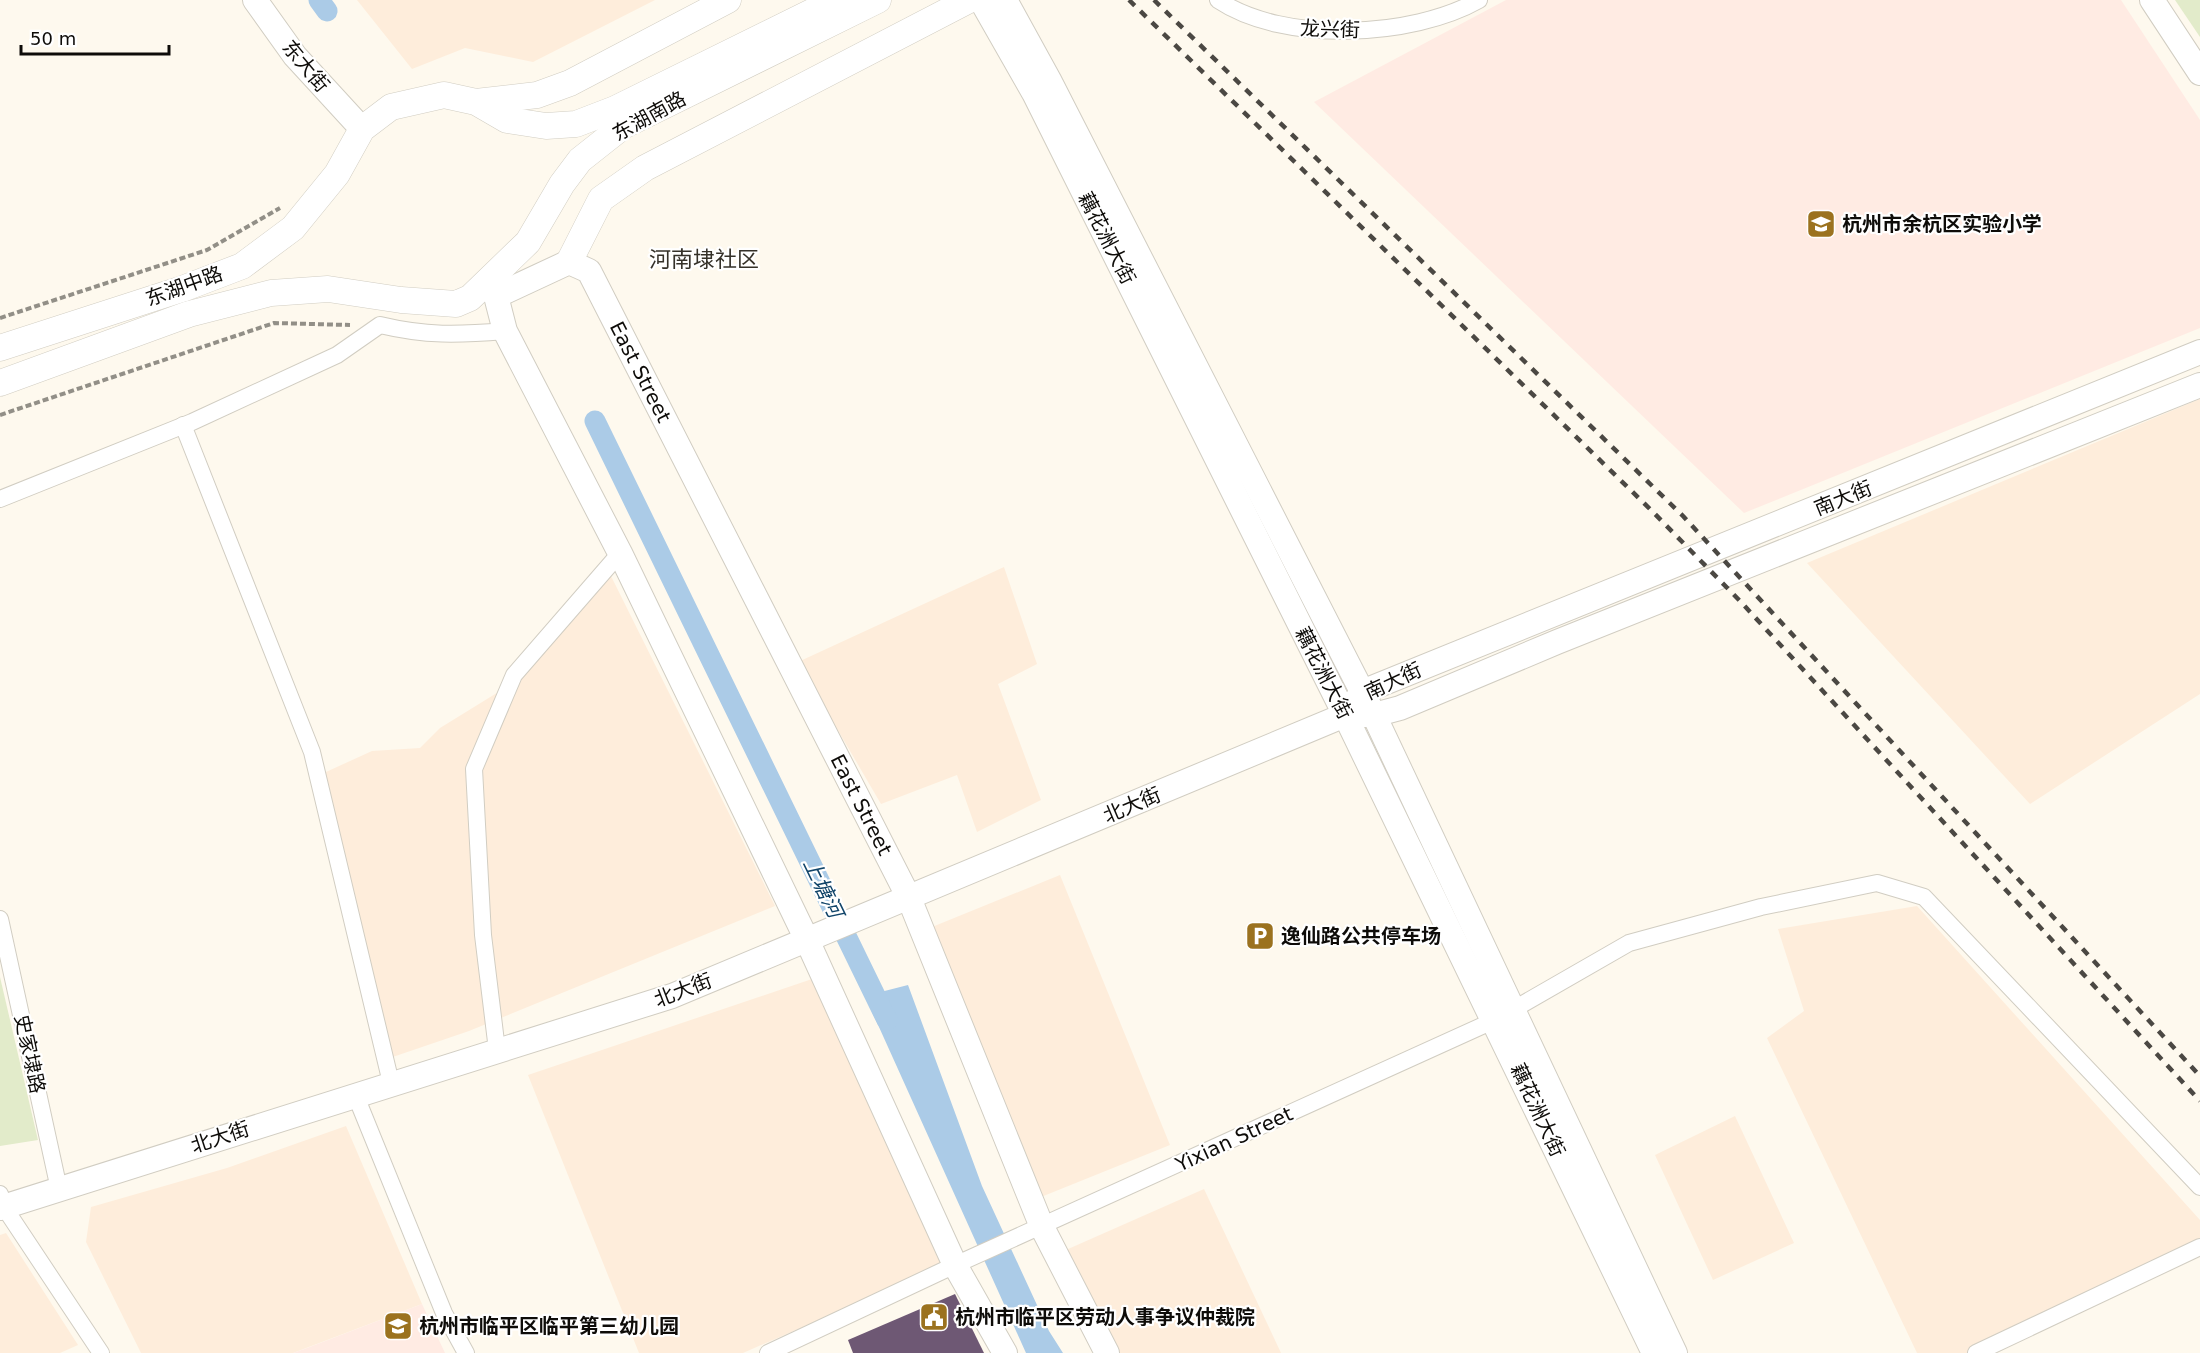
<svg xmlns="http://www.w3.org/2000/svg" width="2200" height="1353" viewBox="0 0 2200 1353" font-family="'DejaVu Sans','Noto Sans SC',sans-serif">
  <rect width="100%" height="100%" fill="#fef9ee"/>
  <g fill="#feeddb">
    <path d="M357,0H655L533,62L465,48L412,69Z"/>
    <path d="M2200,399V694L2030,804L1807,563Z"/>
    <path d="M1004,567L1037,664L998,684L1041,800L977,832L957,775L881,804L798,662Z"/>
    <path d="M608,570L775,906L469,1031L381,1061L315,777L372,751L420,748L440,728L500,691Z"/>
    <path d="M1060,875L1170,1145L1041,1197L932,927Z"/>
    <path d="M1917,906L2200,1220V1240L1969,1353H1917L1767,1038L1804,1011L1778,929Z"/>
    <path d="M812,979L943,1266L743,1353H639L528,1075Z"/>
    <path d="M1735,1116L1794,1243L1713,1280L1655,1155Z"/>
    <path d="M346,1126L422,1304L293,1353H141L86,1242L91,1207L227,1168Z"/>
    <path d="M1204,1189L1281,1353H1112L1059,1253Z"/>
    <path d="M6,1233L78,1345L60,1353H0V1235Z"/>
  </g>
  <g fill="#ffebe3">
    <path d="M1506,0H2121L2200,120V328L1744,513L1314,102Z"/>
    <path d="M422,1304L445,1353H293L307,1348Z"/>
  </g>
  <g fill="#e2ebca">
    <path d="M2175,0H2200V37Z"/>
    <path d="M0,977L38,1140L0,1146Z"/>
  </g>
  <path fill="#abcbe7" d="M908,985L982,1186L1049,1331L1063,1353H1026L865,996Z"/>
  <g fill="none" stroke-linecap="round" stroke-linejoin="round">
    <g stroke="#abcbe7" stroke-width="21">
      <path d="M319,0L327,11"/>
      <path d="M595,421L887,1020"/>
    </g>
  </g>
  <path fill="#6e5874" d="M955,1294L984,1353H853L848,1340Z"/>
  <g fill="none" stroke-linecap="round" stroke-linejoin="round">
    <g stroke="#d1cdc2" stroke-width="18">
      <g id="street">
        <path d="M1218,0C1284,44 1412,38 1479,0"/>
        <path d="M183,425L312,752L391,1083"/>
        <path d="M0,499L192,422L337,355L380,325C426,336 458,335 505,331"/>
        <path d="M0,919L59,1189"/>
        <path d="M497,1050L483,935L474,769L514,675L620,553"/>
        <path d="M355,1094L444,1313L466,1353"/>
        <path d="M0,1194L4,1207L101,1353"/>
        <path d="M768,1353L955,1265L1495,1020L1629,943L1761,907L1877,883L1924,897L2200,1187"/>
        <path d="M1976,1353L2200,1247"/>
      </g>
    </g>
    <g stroke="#d1cdc2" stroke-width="26">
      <g id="secondary">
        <path d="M255,0L295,56L362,129"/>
        <path d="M981,0L1034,93L1345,715L1654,1353"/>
        <path d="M1005,0L1049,80L1374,715L1675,1353"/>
        <path d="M2152,0L2200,73"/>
        <path d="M1354,703L1362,692L2200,352"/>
        <path d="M0,1208L672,996L1345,715H1374L1400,708L1557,642L2200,385"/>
        <path id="s1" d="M1005,1353L955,1265L807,940L620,553L505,331L496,296L569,262L589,271L909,898L1042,1227L1107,1353"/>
      </g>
    </g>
    <g stroke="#d1cdc2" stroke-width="27">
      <g id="primary">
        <path d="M476,102L537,95L570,83L728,0"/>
        <path d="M569,262L601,199L645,168L969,0"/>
        <path d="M0,348L182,289L242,266L293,228L337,174L362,129L391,107L444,95L476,102L507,120L546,126L576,124L615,109L836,0"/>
        <path d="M0,383L189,314L271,293L328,289L401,300L456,304L470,298L528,242L562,184L580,160L623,126L878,0"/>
      </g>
    </g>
    <g stroke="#928f87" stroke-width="4" stroke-dasharray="6 3" stroke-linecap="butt">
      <path d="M0,318L207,250L280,208"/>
      <path d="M0,415L274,323L350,325"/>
    </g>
    <use href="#street" stroke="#fff" stroke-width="16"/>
    <use href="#secondary" stroke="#fff" stroke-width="24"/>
    <use href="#primary" stroke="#fff" stroke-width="26"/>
    <g stroke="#4b4843" stroke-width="4.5" stroke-dasharray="8 8" stroke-linecap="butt">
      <path d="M1129,0L1651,510L1740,601L2200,1101"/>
      <path d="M1154,0L1683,516L2200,1076"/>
    </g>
  </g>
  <defs>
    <g id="school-square" transform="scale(1.5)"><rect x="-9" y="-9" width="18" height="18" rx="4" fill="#9b721f" stroke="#fff"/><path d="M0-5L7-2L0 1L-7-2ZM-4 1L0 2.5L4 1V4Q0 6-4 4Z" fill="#fff"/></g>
    <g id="parking-square" transform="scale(1.5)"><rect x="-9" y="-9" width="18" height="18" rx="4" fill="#9b721f" stroke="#fff"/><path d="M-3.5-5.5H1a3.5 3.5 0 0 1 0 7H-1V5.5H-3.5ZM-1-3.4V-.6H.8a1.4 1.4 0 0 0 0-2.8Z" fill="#fff"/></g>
    <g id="civic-square" transform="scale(1.5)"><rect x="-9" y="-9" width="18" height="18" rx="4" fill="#9b721f" stroke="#fff"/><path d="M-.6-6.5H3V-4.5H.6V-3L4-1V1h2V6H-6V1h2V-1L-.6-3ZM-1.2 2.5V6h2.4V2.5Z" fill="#fff"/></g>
  </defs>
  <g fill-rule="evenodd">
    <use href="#school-square" x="1821" y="224"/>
    <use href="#parking-square" x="1260" y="936"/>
    <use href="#civic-square" x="934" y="1317"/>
    <use href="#school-square" x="398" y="1326"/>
  </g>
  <g text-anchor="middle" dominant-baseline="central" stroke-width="4.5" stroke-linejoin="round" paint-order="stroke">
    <g font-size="20" fill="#0e0c09" stroke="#fff">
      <text transform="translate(1330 29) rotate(2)">龙兴街</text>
      <text transform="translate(306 66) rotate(50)">东大街</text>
      <text transform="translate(649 116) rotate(-29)">东湖南路</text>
      <text transform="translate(1107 238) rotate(63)">藕花洲大街</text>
      <text transform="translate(184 286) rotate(-20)">东湖中路</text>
      <text stroke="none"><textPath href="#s1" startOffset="1390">East Street</textPath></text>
      <text transform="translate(1843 498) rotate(-22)">南大街</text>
      <text transform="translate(1324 673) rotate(63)">藕花洲大街</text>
      <text transform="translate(1393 681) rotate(-25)">南大街</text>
      <text transform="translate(1132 805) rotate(-23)">北大街</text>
      <text stroke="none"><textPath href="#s1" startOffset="1876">East Street</textPath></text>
      <text transform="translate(683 990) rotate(-21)">北大街</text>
      <text transform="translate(30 1054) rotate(78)">史家埭路</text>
      <text transform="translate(1538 1110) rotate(65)">藕花洲大街</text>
      <text transform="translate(220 1137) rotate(-18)">北大街</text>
      <text transform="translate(1234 1139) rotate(-25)">Yixian Street</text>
    </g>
    <g font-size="20" font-weight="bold" fill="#0e0c09" stroke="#fff" text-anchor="start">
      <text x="1842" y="224">杭州市余杭区实验小学</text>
      <text x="1281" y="936">逸仙路公共停车场</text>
      <text x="955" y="1317">杭州市临平区劳动人事争议仲裁院</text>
      <text x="419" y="1326">杭州市临平区临平第三幼儿园</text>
    </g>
    <g font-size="21" font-style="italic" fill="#104469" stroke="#fff">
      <text transform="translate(823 888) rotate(64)">上塘河</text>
    </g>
    <g font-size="22" fill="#353129" stroke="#fff">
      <text x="704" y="259">河南埭社区</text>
    </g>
  </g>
  <path d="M21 45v9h148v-9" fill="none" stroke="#0e0c09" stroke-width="3"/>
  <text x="30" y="45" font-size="18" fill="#0e0c09" stroke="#ffffff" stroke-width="4.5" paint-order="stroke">50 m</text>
</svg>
